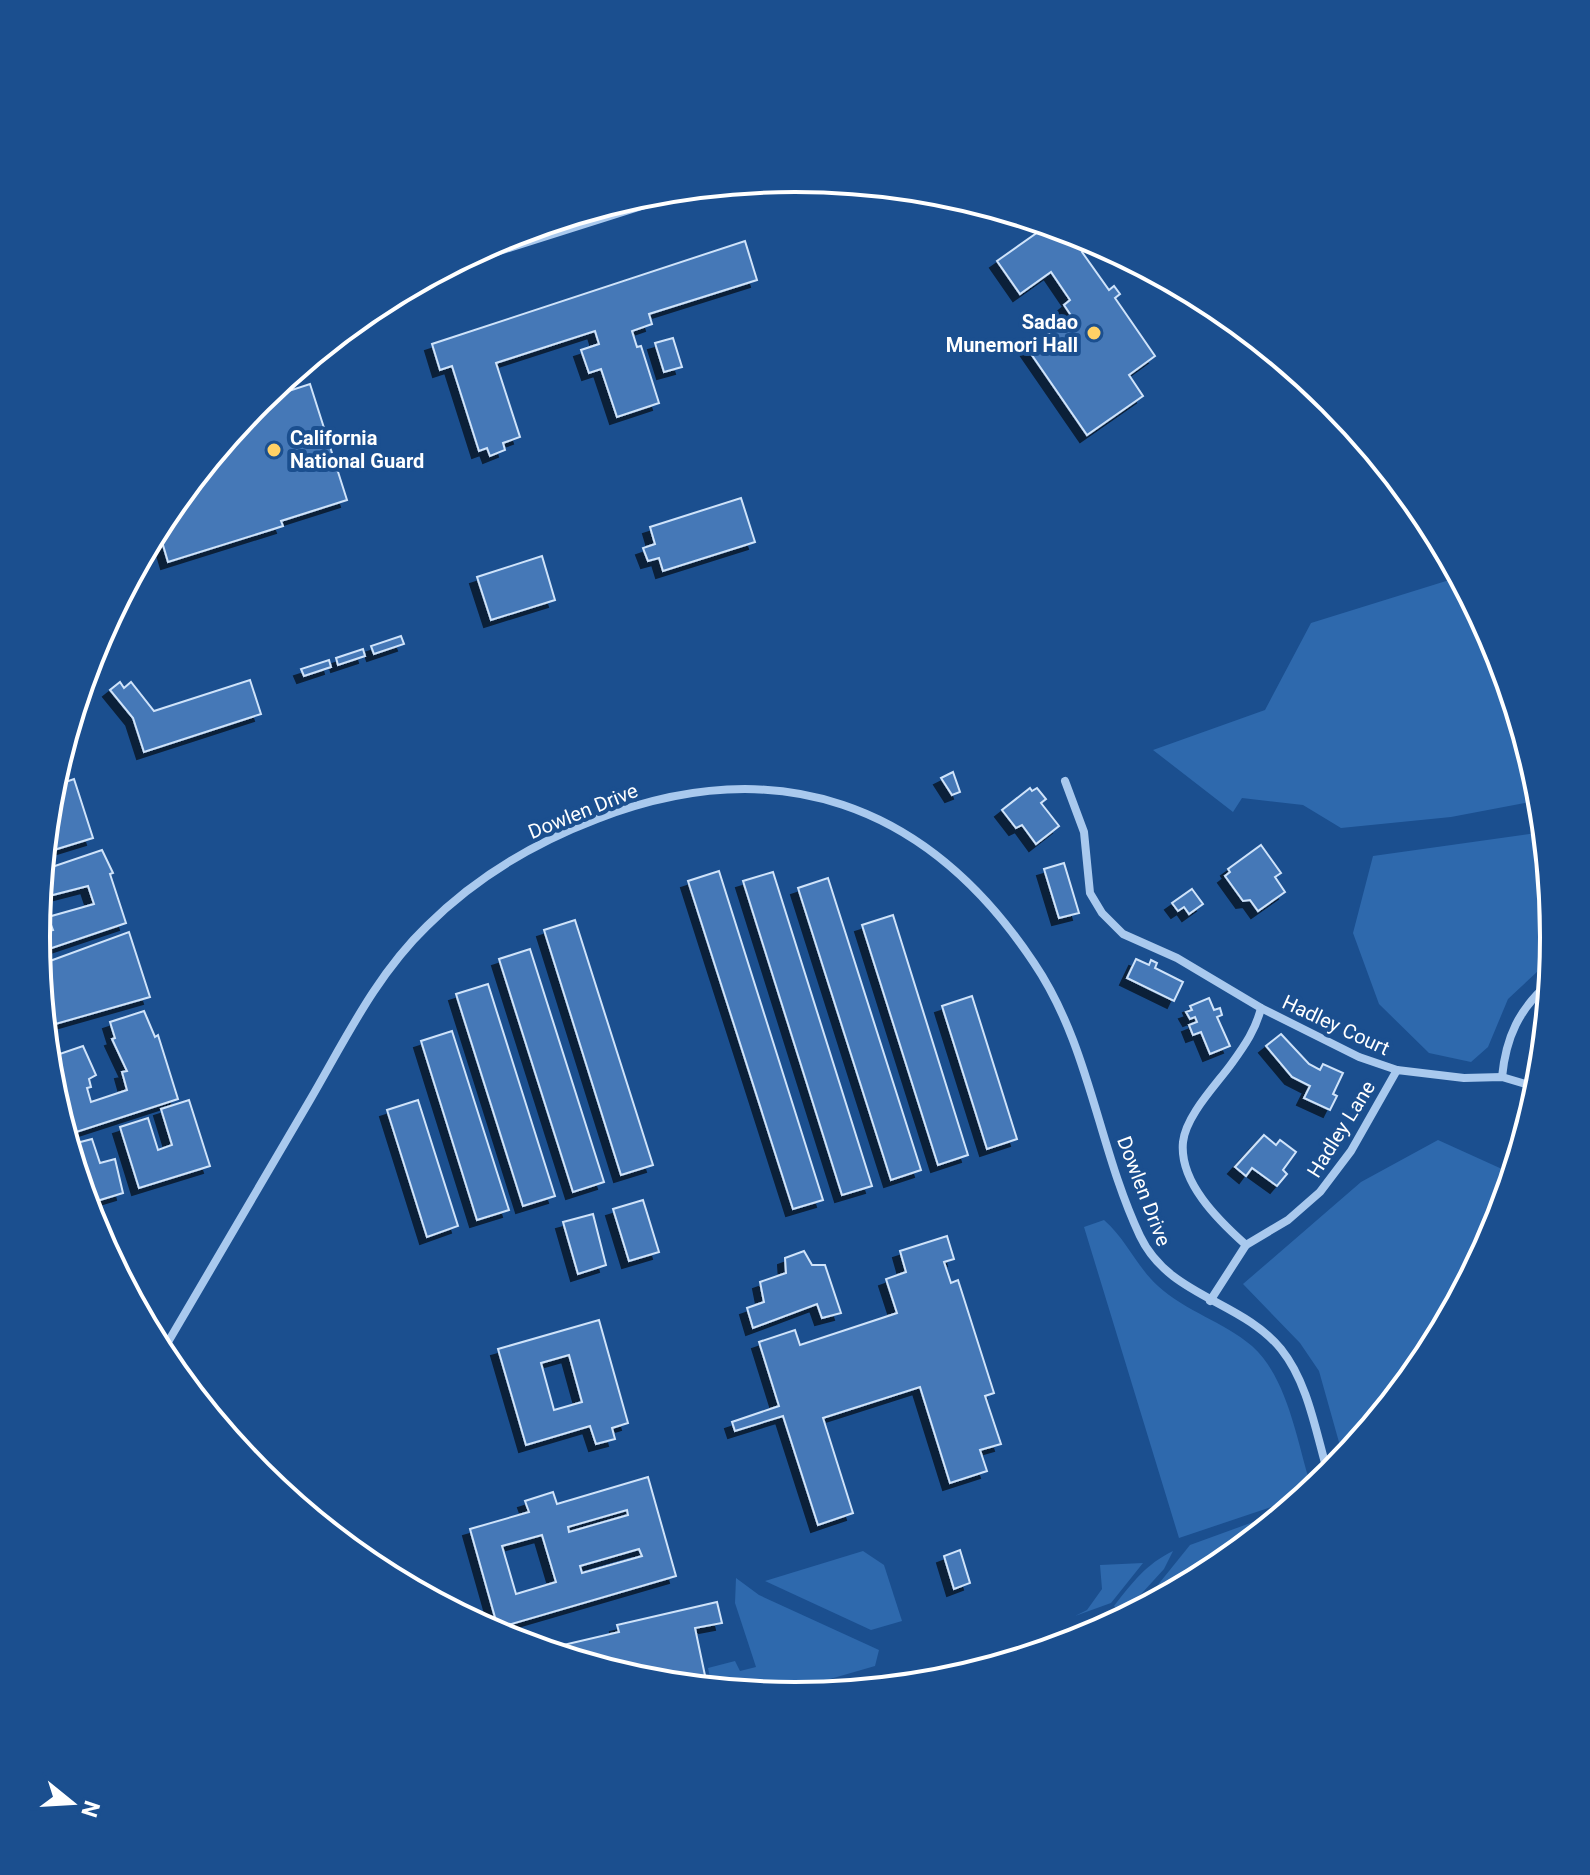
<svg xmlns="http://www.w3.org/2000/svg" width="1590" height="1875" viewBox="0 0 1590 1875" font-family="Roboto,sans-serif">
  <defs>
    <filter id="shadow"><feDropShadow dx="-7" dy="7" stdDeviation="0" flood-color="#0009"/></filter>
  </defs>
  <rect width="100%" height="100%" fill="#1b4f8f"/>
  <g fill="#2e69ad">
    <path d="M1459,577L1496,647L1540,800L1451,817L1341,828L1303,805L1242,798L1233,812L1153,750L1265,710L1311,623Z"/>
    <path d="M1544,832L1554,938L1552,958L1508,999L1488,1047L1471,1062L1429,1053L1379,1004L1353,933L1373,856Z"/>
    <path d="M1438,1140L1513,1174L1490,1240L1476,1245L1480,1259L1426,1360L1344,1460L1319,1371L1300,1343L1243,1284L1361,1182Z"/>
    <path d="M1104,1220C1126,1239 1136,1266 1158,1286C1185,1311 1224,1322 1252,1346C1288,1378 1297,1442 1311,1486L1306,1488L1307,1495L1179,1538L1084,1227Z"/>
    <path d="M1289,1509L1216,1569L1136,1612L1190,1545Z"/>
    <path d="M863,1551L884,1565L902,1621L871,1630L765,1581Z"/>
    <path d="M1173,1551L1164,1569L1122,1615L1114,1606C1132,1583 1146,1564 1173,1551Z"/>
    <path d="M1143,1563L1111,1603L1075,1616L1087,1610L1102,1589L1100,1565Z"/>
    <path d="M736,1578L759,1595L879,1650L875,1666L792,1690L793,1696L712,1688L708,1668L735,1661L740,1671L756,1667L735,1603Z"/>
    <path d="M929,1671L933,1683L870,1689Z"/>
  </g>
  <g fill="#4478b7" stroke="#cfe3fa" stroke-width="2" fill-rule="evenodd" filter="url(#shadow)">
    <path d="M1048,225L1082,235L1090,246L1082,252L1109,290L1114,286L1120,294L1115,298L1155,356L1129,375L1143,396L1087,435L1027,348L1072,317L1064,305L1070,300L1051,272L1020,294L997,261Z"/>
    <path d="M745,241L757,280L649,314L652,324L632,331L637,347L641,346L659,403L617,417L601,369L589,373L581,350L599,344L595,331L496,363L520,437L503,443L505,450L490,456L487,448L479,451L452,366L440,370L432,344Z"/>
    <path d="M673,338L682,367L664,372L655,343Z"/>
    <path d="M310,384L347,500L281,521L283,526L168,562L158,528L164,515L258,401Z"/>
    <path d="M741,498L755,542L663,571L659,558L648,561L643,548L655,544L650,527Z"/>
    <path d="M542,556L555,600L491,620L477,577Z"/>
    <path d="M401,636L404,644L374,654L371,646Z"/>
    <path d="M363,649L365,656L338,665L336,658Z"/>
    <path d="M329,660L331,667L304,676L301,669Z"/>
    <path d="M250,680L261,714L144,752L133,718L110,690L120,682L124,688L131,682L154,711Z"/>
    <path d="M61,755L65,768L56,771Z"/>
    <path d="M953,772L960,792L952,795L941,778Z"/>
    <path d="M74,779L93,838L44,853L51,787Z"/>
    <path d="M1030,788L1032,791L1037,788L1046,799L1041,803L1059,826L1036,844L1022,825L1016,828L1002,810Z"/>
    <path d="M1261,845L1281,873L1275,877L1285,892L1258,911L1250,900L1243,901L1225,876L1230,872L1228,869Z"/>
    <path d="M102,850L113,873L110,874L126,923L40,952L36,937L40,901L48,926L43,928L44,932L53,930L48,917L94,904L88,886L45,897L41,889L43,870Z"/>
    <path d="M1064,863L1079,913L1059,918L1044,869Z"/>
    <path d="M719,871L823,1200L793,1209L688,881Z"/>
    <path d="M773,872L872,1186L842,1195L743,881Z"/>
    <path d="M828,878L921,1170L891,1180L798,888Z"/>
    <path d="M1192,889L1203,904L1189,914L1184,907L1178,911L1172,903Z"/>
    <path d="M893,915L968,1155L938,1165L862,925Z"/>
    <path d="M575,920L653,1165L621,1175L544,930Z"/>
    <path d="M129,932L150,997L45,1027L39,965Z"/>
    <path d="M530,949L604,1182L573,1192L499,959Z"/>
    <path d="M1136,959L1149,965L1151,960L1157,963L1155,968L1183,982L1174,1001L1127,978Z"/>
    <path d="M488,984L555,1196L523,1206L456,994Z"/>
    <path d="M972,996L1017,1139L987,1149L942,1006Z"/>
    <path d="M1209,998L1214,1010L1220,1008L1222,1015L1217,1017L1230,1046L1210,1054L1201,1032L1193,1035L1189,1025L1197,1022L1195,1017L1190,1019L1186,1012L1192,1010L1190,1006Z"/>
    <path d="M144,1011L155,1037L158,1035L178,1099L67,1135L50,1081L48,1058L83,1046L96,1075L89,1079L91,1087L87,1088L91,1102L127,1090L122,1072L127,1071L112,1039L115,1038L110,1022Z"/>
    <path d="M452,1031L509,1210L477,1220L421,1041Z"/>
    <path d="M1281,1034L1309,1064L1320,1070L1323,1064L1343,1073L1333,1094L1337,1096L1330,1110L1304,1098L1310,1086L1292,1077L1266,1046Z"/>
    <path d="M189,1100L210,1166L139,1188L120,1127L148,1118L158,1150L172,1145L161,1109Z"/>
    <path d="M418,1100L458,1226L427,1237L387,1110Z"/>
    <path d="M1264,1135L1276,1145L1280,1140L1296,1152L1283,1170L1287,1174L1277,1186L1252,1168L1246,1176L1235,1167Z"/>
    <path d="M92,1139L100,1163L115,1159L123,1193L87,1204L79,1178L83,1176L78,1175L69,1145Z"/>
    <path d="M643,1200L659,1252L629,1261L613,1209Z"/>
    <path d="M593,1214L606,1265L578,1274L563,1222Z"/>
    <path d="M947,1236L954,1259L944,1262L951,1283L958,1280L994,1393L985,1396L1001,1444L980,1450L987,1471L950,1483L920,1387L823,1418L853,1513L818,1525L783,1416L735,1431L732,1422L779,1406L759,1342L795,1330L800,1345L897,1313L886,1279L906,1272L900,1251Z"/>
    <path d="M804,1251L812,1265H825L841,1313L822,1318L817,1304L753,1328L747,1308L764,1302L760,1282L786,1273L785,1258Z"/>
    <path d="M599,1320L628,1423L612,1428L615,1439L596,1444L590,1426L526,1445L498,1349ZM569,1355L582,1402L554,1410L541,1363Z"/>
    <path d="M648,1477L676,1576L498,1628L470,1529L529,1512L525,1501L553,1492L557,1504ZM627,1510L628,1515L569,1532L568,1527ZM542,1535L556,1582L516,1594L502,1546ZM639,1549L642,1556L582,1573L580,1566Z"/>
    <path d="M960,1550L970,1583L954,1589L944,1556Z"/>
    <path d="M717,1602L722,1623L695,1628L707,1685L646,1682L561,1656L559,1646L619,1632L617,1625Z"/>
  </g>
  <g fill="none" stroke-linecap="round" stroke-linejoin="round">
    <g stroke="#a9c9ee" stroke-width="8">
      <path d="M1065,781L1084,832L1090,893L1102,913L1123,934L1177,958L1261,1008C1256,1029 1245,1045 1232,1063C1217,1084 1186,1115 1183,1142C1179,1182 1218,1220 1246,1245"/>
      <path d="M1261,1008L1359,1057L1397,1070"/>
      <path d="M1502,1077C1506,1037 1519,1009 1549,983"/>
      <path d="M1210,1301L1246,1245L1288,1220L1320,1192L1351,1151L1397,1070L1464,1078L1502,1077L1539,1088"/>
      <path d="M161,1354C211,1269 260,1185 310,1100C345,1040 376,975 427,926C475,878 534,843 597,819C776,750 927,802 1034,963C1090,1046 1098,1147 1140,1236C1169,1297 1241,1300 1281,1349C1309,1384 1316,1434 1329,1477"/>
    </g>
    <path stroke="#a9c9ee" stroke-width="14" d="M458,261L685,189"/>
  </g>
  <g fill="#ffd166" stroke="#1b4f8f" stroke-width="3">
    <circle cx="1094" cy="333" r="8"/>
    <circle cx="274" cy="450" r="8"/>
  </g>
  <g text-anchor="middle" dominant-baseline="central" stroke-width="8" stroke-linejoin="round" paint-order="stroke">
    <g font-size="20" font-weight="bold" fill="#fff" stroke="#1b4f8f" text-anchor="end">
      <text x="1078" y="322">Sadao<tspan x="1078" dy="23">Munemori Hall</tspan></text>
      <text x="290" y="438" text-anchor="start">California<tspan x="290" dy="23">National Guard</tspan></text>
    </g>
    <g font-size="20" fill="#fff" stroke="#1b4f8f">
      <text transform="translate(583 811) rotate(-22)">Dowlen Drive</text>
      <text transform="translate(1336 1025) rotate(25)">Hadley Court</text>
      <text transform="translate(1341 1129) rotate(-58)">Hadley Lane</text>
      <text transform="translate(1144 1191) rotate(69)">Dowlen Drive</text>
    </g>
  </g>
  <path d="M0 0H1590V1875H0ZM50 937a745 745 0 1 1 1490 0a745 745 0 1 1-1490 0Z" fill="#1b4f8f" fill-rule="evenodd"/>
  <path fill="none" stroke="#fff" stroke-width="4" d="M50 937a745 745 0 1 1 1490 0a745 745 0 1 1-1490 0Z"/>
  <g transform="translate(72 1803) rotate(108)" stroke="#1b4f8f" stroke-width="6" paint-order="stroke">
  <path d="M0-6L14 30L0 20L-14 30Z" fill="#ffffff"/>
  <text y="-12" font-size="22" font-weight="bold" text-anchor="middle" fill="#ffffff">N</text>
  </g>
</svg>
